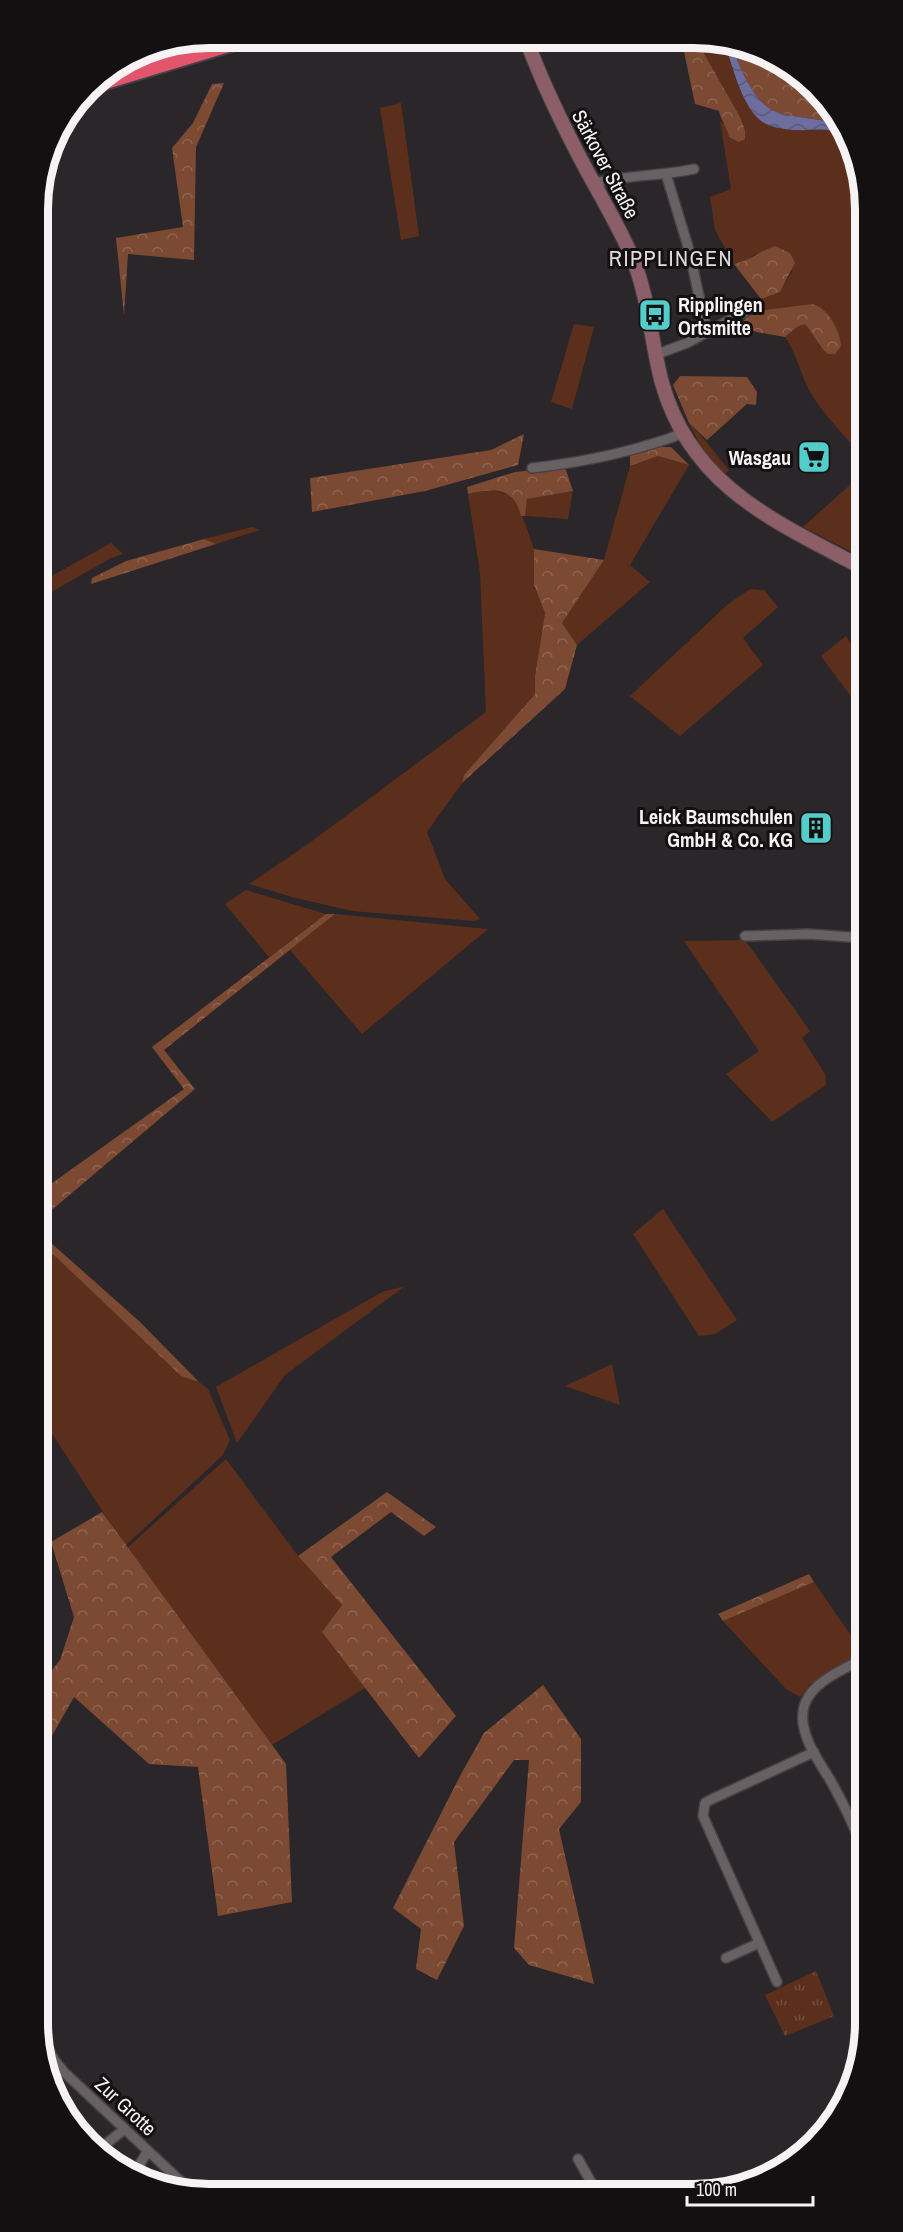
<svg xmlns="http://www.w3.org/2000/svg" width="903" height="2232" viewBox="0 0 903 2232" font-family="'Archivo Narrow',sans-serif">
  <defs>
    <pattern id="forest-crowns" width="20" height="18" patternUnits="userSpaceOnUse" patternTransform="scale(1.5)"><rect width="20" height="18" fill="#7c4933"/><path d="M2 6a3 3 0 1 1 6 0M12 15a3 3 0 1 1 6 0" fill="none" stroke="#8f6451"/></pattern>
    <pattern id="park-tufts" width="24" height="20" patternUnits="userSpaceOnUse" patternTransform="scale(1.5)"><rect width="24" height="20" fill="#5c2f1c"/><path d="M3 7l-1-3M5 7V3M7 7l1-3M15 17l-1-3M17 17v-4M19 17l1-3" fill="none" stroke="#744e3e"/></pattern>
    <pattern id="water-waves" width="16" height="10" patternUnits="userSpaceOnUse" patternTransform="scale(1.5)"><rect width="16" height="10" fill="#6d6da0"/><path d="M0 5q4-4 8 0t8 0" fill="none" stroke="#5c5b75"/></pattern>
  </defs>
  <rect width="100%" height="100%" fill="#2b2629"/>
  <g fill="#5c2f1c">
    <path d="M697,41H721L726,47C733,69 744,113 766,124C775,128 788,130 798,130C812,131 826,127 839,133L860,165L861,455C845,436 826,417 813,397C801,378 798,355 785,337L797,327L805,324L812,331L820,348L812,304L755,311L761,299L780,292L793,270L755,254L744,262L734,264L715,230L710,197L731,189L720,121L726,126L740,117Z"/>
    <path d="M401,103L419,236L401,240L380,108Z"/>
    <path d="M574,324L594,327L572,409L551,402Z"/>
    <path d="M689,423C705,438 715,454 729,470L724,475L703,451Z"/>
    <path d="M658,456L689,465L630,565L650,582L577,645L562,623L604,560L630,466Z"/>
    <path d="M861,475V549L856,554L803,527Z"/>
    <path d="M489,489L509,495L519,506L534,549V585L545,613L535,676V694L464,775L462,783L427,832L445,879L480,919L474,921L352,911L292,897L249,884L308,844L486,712L480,573L468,494Z"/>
    <path d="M573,491L568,519L525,516L527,499Z"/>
    <path d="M252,527L260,530L216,544L204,539Z"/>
    <path d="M111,543L123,554L111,558L39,599V583Z"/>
    <path d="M750,589L764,590L778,607L743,638L763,665L680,736L630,696L727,605Z"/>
    <path d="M846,636L861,661V710L821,656Z"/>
    <path d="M246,890L326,914L269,957L225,904Z"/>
    <path d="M335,914L488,929L362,1034L290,950Z"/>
    <path d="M745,940L810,1031L802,1038L825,1074L826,1085L772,1122L726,1074L759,1051L684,941Z"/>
    <path d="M663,1209L737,1320L715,1334L699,1336L633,1234Z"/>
    <path d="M41,1246L56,1257L181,1376L199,1382L208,1389L230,1440L223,1455L125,1546L51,1432L41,1423Z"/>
    <path d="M405,1286L285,1375L237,1443L216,1387L382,1292Z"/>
    <path d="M612,1364L620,1405L565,1386Z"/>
    <path d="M226,1459L298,1556L342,1605L324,1630L365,1688L272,1745L127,1548Z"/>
    <path d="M814,1582L859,1647L864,1644V1664L826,1684L811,1683L800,1697L786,1689L723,1621Z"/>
  </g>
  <g fill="url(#forest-crowns)">
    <path d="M666,40L697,41L740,117L745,130V139L739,142L729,137C727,127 721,121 719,111L695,104L683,47Z"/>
    <path d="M741,48L807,80L833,122C772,112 764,121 737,60Z"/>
    <path d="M224,83L196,147L194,260L128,254L124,315L116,238L183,227L172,148L193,123L212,84Z"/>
    <path d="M775,246L790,253L795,263L780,292L761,299L734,264C748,261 761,251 775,246Z"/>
    <path d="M812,304C828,308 840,330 841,346L835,354H828C818,346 814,334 805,324L797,327L785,337L756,332L743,325V321L755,311Z"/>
    <path d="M680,376L747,377L757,392L756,405L747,404L707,440L689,423L673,385Z"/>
    <path d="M524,434L518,465L425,491L312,512L310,478L491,450Z"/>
    <path d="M656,447H671L689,465L658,456L630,466V455Z"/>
    <path d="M565,467L573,491L527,499L525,516H521C514,487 493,488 468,494L467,487L515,472Z"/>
    <path d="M204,539L216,544L91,584L92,578L126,561Z"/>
    <path d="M534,549L604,560L562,623L577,645L565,689L462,783L464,775L535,694V676L545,613L534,585Z"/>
    <path d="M326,914H335L164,1050L195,1089L41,1219V1191L184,1089L152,1047Z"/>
    <path d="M41,1234L139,1321L199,1382L181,1376L56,1257L41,1246Z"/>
    <path d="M387,1492L436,1527L424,1536L391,1512L331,1557L456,1716L419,1758L322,1632L342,1605L298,1556Z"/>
    <path d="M102,1512L286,1764L292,1902L218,1916L198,1767L149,1764L74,1697L45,1748L42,1750V1683L60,1660L74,1617L51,1542Z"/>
    <path d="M809,1574L814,1582L723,1621L718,1614Z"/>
    <path d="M543,1685L581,1739V1802L559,1829L594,1984L529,1965L514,1948L529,1760H514L454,1842L464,1926L437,1980L416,1969L421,1929L393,1908L460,1776L484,1733Z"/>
  </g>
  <path fill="url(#park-tufts)" d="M816,1971L834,2016L785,2036L765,1995Z"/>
  <path fill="url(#water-waves)" d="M721,41H727L741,48L737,60C764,121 773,112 833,122L839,133C826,127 812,131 798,130C788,130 775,128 766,124C744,113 733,69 726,47Z"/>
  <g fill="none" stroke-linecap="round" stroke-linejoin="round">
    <g stroke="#454144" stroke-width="12">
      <g id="street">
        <path d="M666,174L689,250L707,333"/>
        <path d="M593,183C627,175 661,176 694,169"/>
        <path d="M655,355L687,343L752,308"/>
        <path d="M532,468C585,462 634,452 684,433"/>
        <path d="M745,936L809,934L862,938"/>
        <path d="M864,1658C847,1668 823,1677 811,1693C803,1703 801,1716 804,1728C808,1748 823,1767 833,1785C845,1807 857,1831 865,1856"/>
        <path d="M726,1958L759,1943"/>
        <path d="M777,1982L703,1816L705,1803L710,1800L814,1752"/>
        <path d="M43,2040L55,2061L65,2073L191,2191"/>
        <path d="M98,2150L125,2129"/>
        <path d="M578,2159L595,2189"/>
        <path d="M139,2171L141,2162L148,2151"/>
      </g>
    </g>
    <g stroke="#454144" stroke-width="16">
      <path id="secondary" d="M526,39C543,85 564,128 587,171C603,200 620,229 633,259C649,299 651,342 662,383C691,486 774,521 861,567"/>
    </g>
    <g stroke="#454144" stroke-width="20">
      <g id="highway">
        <path d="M134,57L171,45"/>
        <path d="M92,85L248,38"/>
      </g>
    </g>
    <use href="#street" stroke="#676164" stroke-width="9"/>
    <use href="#secondary" stroke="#8c5e67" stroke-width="14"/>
    <use href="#highway" stroke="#e1566d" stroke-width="16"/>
  </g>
  <defs>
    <g id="bus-square" transform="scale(1.725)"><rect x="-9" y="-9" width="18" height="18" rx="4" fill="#53cdca" stroke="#121011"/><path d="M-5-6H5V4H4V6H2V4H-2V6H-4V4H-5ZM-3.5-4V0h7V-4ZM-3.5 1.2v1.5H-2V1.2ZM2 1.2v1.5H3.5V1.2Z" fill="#111"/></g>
    <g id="supermarket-square" transform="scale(1.725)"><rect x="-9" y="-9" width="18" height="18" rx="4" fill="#53cdca" stroke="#121011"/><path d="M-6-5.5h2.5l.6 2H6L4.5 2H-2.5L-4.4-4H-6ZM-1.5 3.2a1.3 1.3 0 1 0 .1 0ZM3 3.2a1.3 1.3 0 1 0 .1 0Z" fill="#111"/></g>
    <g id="building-square" transform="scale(1.725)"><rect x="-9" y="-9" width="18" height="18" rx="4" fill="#53cdca" stroke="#121011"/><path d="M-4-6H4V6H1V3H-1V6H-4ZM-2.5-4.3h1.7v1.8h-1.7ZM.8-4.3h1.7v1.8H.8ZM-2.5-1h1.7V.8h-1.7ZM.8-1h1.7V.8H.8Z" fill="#111"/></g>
  </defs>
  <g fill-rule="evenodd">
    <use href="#bus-square" x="655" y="315"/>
    <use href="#supermarket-square" x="814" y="457"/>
    <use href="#building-square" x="816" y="828"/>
  </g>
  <g text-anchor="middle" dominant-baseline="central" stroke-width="6" stroke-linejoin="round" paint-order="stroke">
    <g font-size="20" fill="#f7f3f5" stroke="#121011">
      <text transform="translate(606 164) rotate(62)">Särkover Straße</text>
      <text transform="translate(126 2106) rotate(43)">Zur Grotte</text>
    </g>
    <g font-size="20" font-weight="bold" fill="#f7f3f5" stroke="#121011" text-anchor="end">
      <text x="678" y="304" text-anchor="start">Ripplingen<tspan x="678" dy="23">Ortsmitte</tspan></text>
      <text x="791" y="457">Wasgau</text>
      <text x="793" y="816">Leick Baumschulen<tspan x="793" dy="23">GmbH &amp; Co. KG</tspan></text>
    </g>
    <g font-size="22" letter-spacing="1.5" fill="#e2dcdf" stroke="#121011">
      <text x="671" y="258">RIPPLINGEN</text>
    </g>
  </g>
  <path d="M0 0H903V2232H0ZM209 48H694A161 161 0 0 1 855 209V2023A161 161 0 0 1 694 2184H209A161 161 0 0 1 48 2023V209A161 161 0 0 1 209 48Z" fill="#121011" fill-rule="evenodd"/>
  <path fill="none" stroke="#f7f3f5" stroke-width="8" d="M209 48H694A161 161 0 0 1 855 209V2023A161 161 0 0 1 694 2184H209A161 161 0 0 1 48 2023V209A161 161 0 0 1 209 48Z"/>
  <path d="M687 2196v9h126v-9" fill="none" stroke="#f7f3f5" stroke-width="3"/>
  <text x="696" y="2196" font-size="18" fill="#f7f3f5" stroke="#121011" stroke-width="4.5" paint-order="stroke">100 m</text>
</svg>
